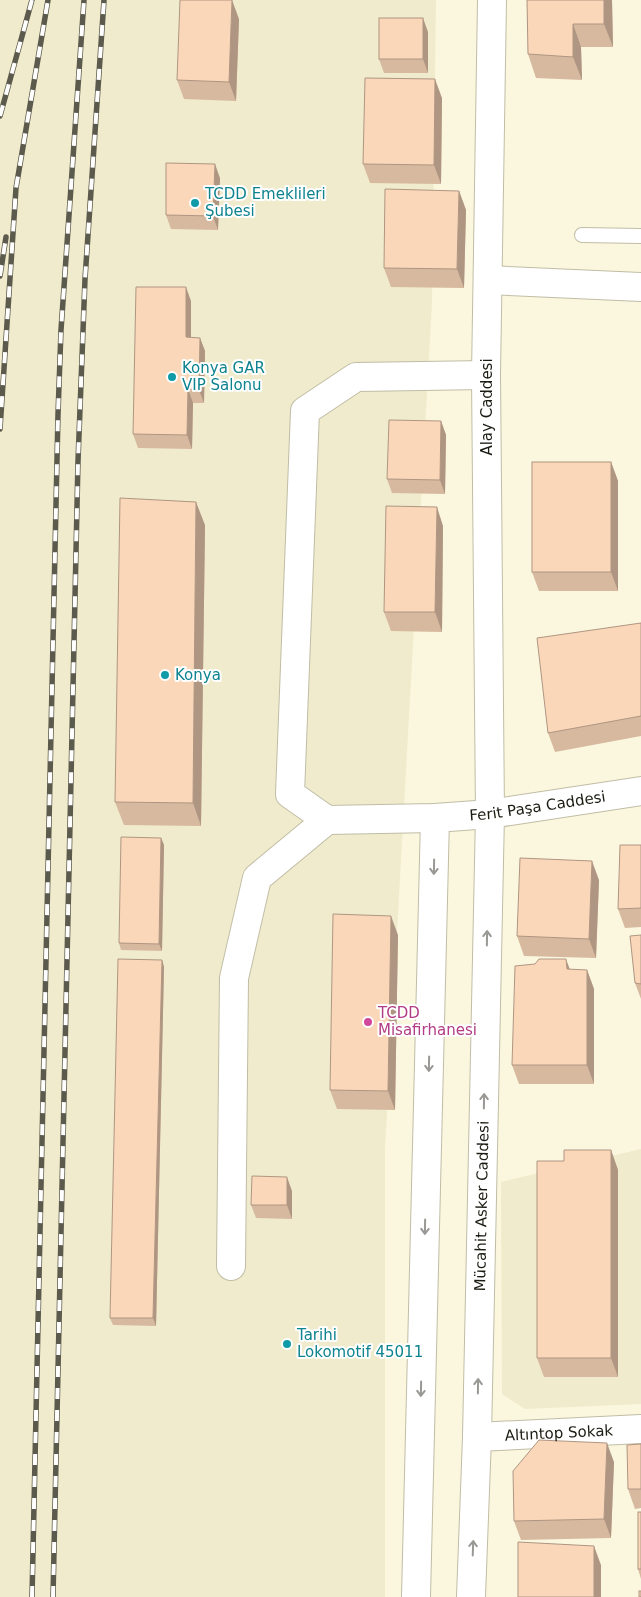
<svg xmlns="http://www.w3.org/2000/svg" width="641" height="1597" viewBox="0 0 641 1597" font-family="'DejaVu Sans',sans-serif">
  <rect width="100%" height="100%" fill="#fbf7df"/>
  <g fill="#f0ebcc">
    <path d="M0,0H436L432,303L385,1149V1597H0Z"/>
    <path d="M641,1149V1404L525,1409L502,1394L501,1182Z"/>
  </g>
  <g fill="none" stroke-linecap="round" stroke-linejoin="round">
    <g stroke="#c0bda6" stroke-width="16">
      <path id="service" d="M582,235L641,236"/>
    </g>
    <g stroke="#c0bda6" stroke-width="30">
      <g id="minor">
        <path d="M488,280L641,287"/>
        <path id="s1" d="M486,375L356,377L305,411L290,794L327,820L435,818L490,814L641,791"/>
        <path d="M231,1266L234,978L257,878L327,820"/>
        <path id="s2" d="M477,1437L641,1429"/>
      </g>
    </g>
    <g stroke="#c0bda6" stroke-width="30">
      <g id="secondary">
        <path d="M416,1597L435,818"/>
        <path id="s3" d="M471,1597L477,1437L490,814L486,375L492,0"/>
      </g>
    </g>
    <use href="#service" stroke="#fff" stroke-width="14"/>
    <use href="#minor" stroke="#fff" stroke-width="28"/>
    <use href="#secondary" stroke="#fff" stroke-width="28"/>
    <g stroke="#5c5a4d" stroke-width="5.5">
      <g id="rail">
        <path d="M0,116L32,0"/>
        <path d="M0,276L6,237"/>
        <path d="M0,429L16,188L48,0"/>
        <path d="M32,1597L58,414L61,330L84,0"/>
        <path d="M53,1597L78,461L85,279L104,0"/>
      </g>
    </g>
    <use href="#rail" stroke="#fff" stroke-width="4" stroke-dasharray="11" stroke-linecap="butt"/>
  </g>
  <g fill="#d7b99f">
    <path d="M527,0H612L613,47H581L582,80L536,78L528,54Z"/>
    <path d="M239,19L236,101L184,99L177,80Z"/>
    <path d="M428,32V73H384L379,59Z"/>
    <path d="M442,98L441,184L370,183L363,164Z"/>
    <path d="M220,178L218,230L171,229L166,215Z"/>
    <path d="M459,191L466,210L464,288L391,287L384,268Z"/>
    <path d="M191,301V337L200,338L205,351L204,403H193L192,449L138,448L133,434Z"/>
    <path d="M441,421L446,435L445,494L392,493L387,479Z"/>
    <path d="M611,462L618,481V591H539L532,572Z"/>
    <path d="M205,525L201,826L124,825L115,802Z"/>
    <path d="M443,526L442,632L391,631L384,612Z"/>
    <path d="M641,623V736L555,752L548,733Z"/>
    <path d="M161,838L164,845L162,951L121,950L119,943Z"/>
    <path d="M641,845V927L625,928L618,909Z"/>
    <path d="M599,880L596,958L524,956L517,936Z"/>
    <path d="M398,935L395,1110L337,1109L330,1090Z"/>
    <path d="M641,935V999L635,983Z"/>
    <path d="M162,960L164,967L156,1326L113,1325L110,1318Z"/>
    <path d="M587,970L594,989V1084H519L512,1065Z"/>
    <path d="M611,1150L618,1170V1377H544L537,1358L564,1161Z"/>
    <path d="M292,1191V1219L256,1218L251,1205Z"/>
    <path d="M641,1444V1508L635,1509L628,1489Z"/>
    <path d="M614,1462L611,1538L521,1540L514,1521Z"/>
    <path d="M641,1512V1579L638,1569Z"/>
  </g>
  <g fill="#af9682">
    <path d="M232,0L239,19L236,101L229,82Z"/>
    <path d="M604,0H612L613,47L604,24Z"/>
    <path d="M423,18L428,32V73L423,59Z"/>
    <path d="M573,24L581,47L582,80L573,57Z"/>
    <path d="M435,79L442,98L441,184L434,165Z"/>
    <path d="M215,164L220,178L218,230L213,216Z"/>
    <path d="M459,191L466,210L464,288L457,269Z"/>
    <path d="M186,287L191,301V351L186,337Z"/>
    <path d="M200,338L205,351L204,403L199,390Z"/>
    <path d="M188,389L193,403L192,449L187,435Z"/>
    <path d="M441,421L446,435L445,494L440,480Z"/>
    <path d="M611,462L618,481V591L611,572Z"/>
    <path d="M196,502L205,525L201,826L193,803Z"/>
    <path d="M437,507L443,526L442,632L435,612Z"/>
    <path d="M161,838L164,845L162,951L159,944Z"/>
    <path d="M592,861L599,880L596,958L589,939Z"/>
    <path d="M391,916L398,935L395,1110L388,1091Z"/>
    <path d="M566,959L573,978L567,969Z"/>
    <path d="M162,960L164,967L156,1326L153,1318Z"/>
    <path d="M587,970L594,989V1084L587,1065Z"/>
    <path d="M611,1150L618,1170V1377L611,1358Z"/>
    <path d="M287,1177L292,1191V1219L287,1205Z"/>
    <path d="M607,1443L614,1462L611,1538L604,1519Z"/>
    <path d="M594,1546L601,1565V1597H594Z"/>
  </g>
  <g fill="#fad7b9" stroke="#af9682">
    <path d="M180,0H232L229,82L177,80Z"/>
    <path d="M527,0H604V24H573V57L528,54Z"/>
    <rect x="379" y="18" width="44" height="41"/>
    <path d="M365,78L435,79L434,165L363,164Z"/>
    <path d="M166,163L215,164L213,216L166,215Z"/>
    <path d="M385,189L459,191L457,269L384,268Z"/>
    <path d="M136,287H186V337L200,338L199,390L188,389L187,435L133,434Z"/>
    <path d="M389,420L441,421L440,480L387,479Z"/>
    <rect x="532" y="462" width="79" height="110"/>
    <path d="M120,498L196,502L193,803L115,802Z"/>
    <path d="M386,506L437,507L435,612H384Z"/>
    <path d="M641,623V716L548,733L537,638Z"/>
    <path d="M121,837L161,838L159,944L119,943Z"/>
    <path d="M620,845H641V908L618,909Z"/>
    <path d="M520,858L592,861L589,939L517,936Z"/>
    <path d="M333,914L391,916L388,1091L330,1090Z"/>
    <path d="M641,935V984L635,983L630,936Z"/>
    <path d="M118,959L162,960L153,1318H110Z"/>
    <path d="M539,959H566L567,969L587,970V1065H512L515,966L535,964Z"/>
    <path d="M564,1150H611V1358H537V1161H564Z"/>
    <path d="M252,1176L287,1177V1205H251Z"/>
    <path d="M539,1440L607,1443L604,1519L514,1521L513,1471Z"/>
    <path d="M641,1444V1489H628L627,1445Z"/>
    <rect x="638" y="1512" width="3" height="57"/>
    <path d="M518,1542L594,1546V1597H518Z"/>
    <rect x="639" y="1591" width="2" height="6"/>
  </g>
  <defs><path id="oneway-shaft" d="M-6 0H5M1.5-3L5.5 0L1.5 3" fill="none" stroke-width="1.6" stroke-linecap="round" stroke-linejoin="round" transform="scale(1.25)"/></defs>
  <g stroke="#999894">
    <use href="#oneway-shaft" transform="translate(434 867) rotate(91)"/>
    <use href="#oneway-shaft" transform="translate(487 938) rotate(-89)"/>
    <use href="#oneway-shaft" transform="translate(429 1064) rotate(91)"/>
    <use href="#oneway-shaft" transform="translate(484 1101) rotate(-89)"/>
    <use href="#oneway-shaft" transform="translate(425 1227) rotate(91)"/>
    <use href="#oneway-shaft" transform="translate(478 1386) rotate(-89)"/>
    <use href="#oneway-shaft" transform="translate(421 1389) rotate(91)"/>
    <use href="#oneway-shaft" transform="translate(473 1548) rotate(-88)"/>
  </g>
  <g fill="#0f9aa8" stroke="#fff" stroke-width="2">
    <circle cx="195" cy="203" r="5"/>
    <circle cx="172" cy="377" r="5"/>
    <circle cx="165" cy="675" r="5"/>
    <circle cx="287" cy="1344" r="5"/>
  </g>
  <circle fill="#d1479c" stroke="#fff" stroke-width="2" cx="368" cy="1022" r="5"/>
  <g text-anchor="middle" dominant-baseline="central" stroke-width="4" stroke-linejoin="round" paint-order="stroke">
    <g font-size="15" fill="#0d838f" stroke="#fff" text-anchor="start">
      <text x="205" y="194">TCDD Emeklileri<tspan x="205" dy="17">Şubesi</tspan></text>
      <text x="182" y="368">Konya GAR<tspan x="182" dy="17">VIP Salonu</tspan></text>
      <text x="175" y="675">Konya</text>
      <text x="297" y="1335">Tarihi<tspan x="297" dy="17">Lokomotif 45011</tspan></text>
    </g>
    <g font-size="15" fill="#1c1b12" stroke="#fff">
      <text transform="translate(487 407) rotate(-90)">Alay Caddesi</text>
      <text stroke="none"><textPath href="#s1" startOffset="831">Ferit Paşa Caddesi</textPath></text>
      <text stroke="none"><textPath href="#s3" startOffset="391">Mücahit Asker Caddesi</textPath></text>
      <text stroke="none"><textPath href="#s2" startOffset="82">Altıntop Sokak</textPath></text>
    </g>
    <g font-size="15" fill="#b23c85" stroke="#fff" text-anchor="start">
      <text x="378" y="1013">TCDD<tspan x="378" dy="17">Misafirhanesi</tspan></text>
    </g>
  </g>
</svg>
